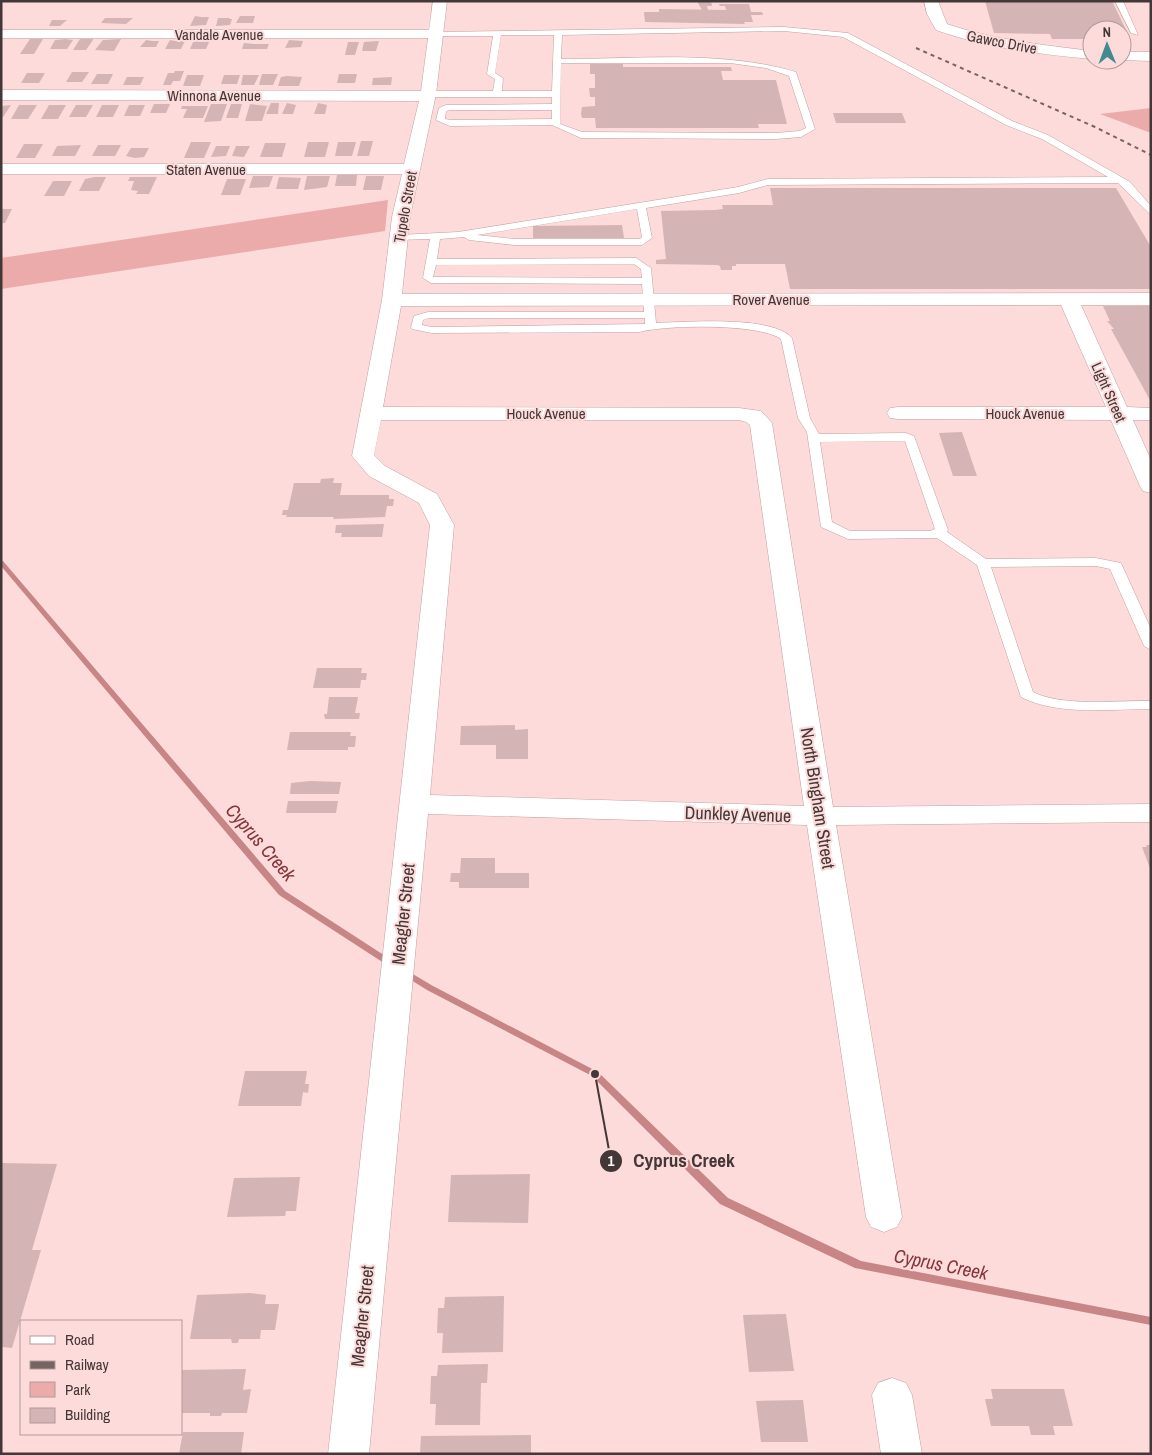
<svg xmlns="http://www.w3.org/2000/svg" width="1152" height="1455" viewBox="0 0 1152 1455" font-family="'Archivo Narrow',sans-serif">
  <rect width="100%" height="100%" fill="#fcdbda"/>
  <g fill="#ebabaa">
    <path d="M1151,108V133L1100,114Z"/>
    <path d="M388,200L385,231L1,289V258Z"/>
  </g>
  <g fill="none" stroke-linecap="round" stroke-linejoin="round">
    <g fill="#c78585" fill-rule="evenodd">
      <path d="M1,560L3,561L285,891L393,961L394,963L393,965H387L279,895L1,566Z"/>
      <path d="M406,970L433,986L598,1072L728,1198L861,1261L1151,1317V1325L855,1268L720,1204L592,1076L427,990L403,975L402,973L403,971Z"/>
    </g>
  </g>
  <g fill="#d4b4b4">
    <path d="M697,1H711L712,6H707L708,10H702Z"/>
    <path d="M985,1H1112L1129,36H1122V30H1092V35H1088L1089,39H1052L1050,34L994,33Z"/>
    <path d="M719,4H749L751,12H762L763,15H751L753,22H744L745,24L645,22L644,12H659V9L726,10L725,6H720Z"/>
    <path d="M195,16L201,17H209L206,25L190,26Z"/>
    <path d="M240,16H255L253,23H236Z"/>
    <path d="M105,18H133L126,24L101,23Z"/>
    <path d="M218,18H230L229,19H232L230,25L216,26Z"/>
    <path d="M52,20H67L60,26H49Z"/>
    <path d="M30,39H43L34,54H20Z"/>
    <path d="M65,39L73,40L67,49H50L55,40Z"/>
    <path d="M80,39H93V40L86,50H73Z"/>
    <path d="M121,39L114,51L95,50L103,40Z"/>
    <path d="M146,40L152,41H159L156,47H140Z"/>
    <path d="M170,40L175,41H185L181,49H165Z"/>
    <path d="M194,40H210L206,49H190Z"/>
    <path d="M289,40L303,41L301,47L285,48Z"/>
    <path d="M379,41L376,51H362L364,42Z"/>
    <path d="M348,42H359L355,55H345Z"/>
    <path d="M244,43L254,44H269L267,49H242Z"/>
    <path d="M590,64H623V67H731L732,71H721L723,80H776L787,124H758L759,128H596L595,118H582L581,114L582,107L595,106V97H590L589,88H595V74H590Z"/>
    <path d="M175,71H184L180,81H173L171,85H163L168,73H174Z"/>
    <path d="M72,72H89L82,82H66Z"/>
    <path d="M27,73H45L39,83H21Z"/>
    <path d="M97,74H113L108,84H91Z"/>
    <path d="M262,74H278L273,85H259Z"/>
    <path d="M339,74H357L355,83H337Z"/>
    <path d="M187,75H204L200,86H183Z"/>
    <path d="M224,75H240L237,84H221Z"/>
    <path d="M243,75H259L254,85H241Z"/>
    <path d="M287,76L302,77L299,86H278L281,77Z"/>
    <path d="M127,77H144L140,85H123Z"/>
    <path d="M392,77L391,85H372L373,78Z"/>
    <path d="M271,103H279L278,114H266Z"/>
    <path d="M287,103L296,105L293,114H282Z"/>
    <path d="M318,103L327,105L325,114H314Z"/>
    <path d="M154,104H170L166,113H150Z"/>
    <path d="M211,104H227L221,121L204,122Z"/>
    <path d="M231,104H242L238,118H226Z"/>
    <path d="M250,104L267,106L262,121H245Z"/>
    <path d="M11,105L3,117H1V106Z"/>
    <path d="M19,105H37L28,119H11Z"/>
    <path d="M49,105H66L58,119H41Z"/>
    <path d="M76,105H93L86,117H69Z"/>
    <path d="M102,105H119L113,117H96Z"/>
    <path d="M129,105H145L140,116H124Z"/>
    <path d="M182,106H208L203,118H183L187,109H181Z"/>
    <path d="M833,113H902L906,123H836Z"/>
    <path d="M361,141H373L369,156H357Z"/>
    <path d="M191,142H211L204,158H184Z"/>
    <path d="M308,142H329L325,157H304Z"/>
    <path d="M338,142H356L352,156H335Z"/>
    <path d="M265,143H286L282,157H260Z"/>
    <path d="M24,144H43L35,158H16Z"/>
    <path d="M81,145L75,156H52L57,146Z"/>
    <path d="M98,145H121L115,156H92Z"/>
    <path d="M216,146H230L226,156L211,157Z"/>
    <path d="M236,146H250L244,157L232,156Z"/>
    <path d="M131,148H149L144,157L135,158L126,156Z"/>
    <path d="M337,175H357L356,186H335Z"/>
    <path d="M253,176H273L269,187L249,188Z"/>
    <path d="M307,176H330L327,187L304,190Z"/>
    <path d="M366,176H384L381,190H363Z"/>
    <path d="M95,177H106L99,191H79L85,179Z"/>
    <path d="M130,177H157L149,194H136L138,191L131,190L134,181H128Z"/>
    <path d="M279,177L301,178L298,189H276Z"/>
    <path d="M227,179H246L240,195H221Z"/>
    <path d="M53,181H72L64,196H44Z"/>
    <path d="M770,188H1116L1151,247V289H790L785,264H736V266H732V270H721L720,266L717,265L656,264V260L666,259L661,211L715,210L723,209L722,205H773Z"/>
    <path d="M1,209H12L5,223H1Z"/>
    <path d="M622,225L624,238H533V226Z"/>
    <path d="M1103,306H1151V402L1111,329H1114L1107,321H1110Z"/>
    <path d="M962,432L977,476H953L939,433Z"/>
    <path d="M334,478L333,483H342L340,495H389V499H394L393,506H387L385,517L333,519L334,517H286L287,515H282L283,510H288L294,483H320L321,479Z"/>
    <path d="M384,524L382,537H341L342,533H335L336,525Z"/>
    <path d="M317,668H362L361,673H367L366,680H361L360,688H313Z"/>
    <path d="M329,697H358L355,713H360L359,719H325L324,714H327Z"/>
    <path d="M515,725V730L528,729V759H496V745H460L461,726Z"/>
    <path d="M290,732H351L350,736H356L355,747H348V750H287Z"/>
    <path d="M310,781L341,782L339,794H290L291,783Z"/>
    <path d="M288,801H338L336,813H286Z"/>
    <path d="M1146,845H1151V871L1142,847H1147Z"/>
    <path d="M461,858H495V873H529V888H459V882H450L451,873H460Z"/>
    <path d="M245,1071H307L305,1084H309L308,1093L303,1092L301,1106H238Z"/>
    <path d="M1,1163L57,1164L32,1250H41L12,1348L1,1347Z"/>
    <path d="M530,1174L528,1223L448,1222L451,1175Z"/>
    <path d="M300,1177L296,1211H286L285,1216L227,1217L234,1178Z"/>
    <path d="M250,1293L266,1295L265,1304H279L275,1330H261L260,1339H239L238,1343H232L231,1339H190L197,1295Z"/>
    <path d="M504,1296L503,1352L442,1353L443,1333H437L438,1308H444L445,1297Z"/>
    <path d="M786,1314L794,1371L749,1372L743,1315Z"/>
    <path d="M488,1364L487,1383H481L480,1425H435L436,1404H430L431,1376H437L438,1365Z"/>
    <path d="M246,1369L243,1390L251,1389L247,1413H222L221,1416H210V1413H181V1370Z"/>
    <path d="M991,1389H1064L1073,1426H1053L1055,1435H1031L1029,1426H991L985,1399H993Z"/>
    <path d="M803,1400L808,1442H761L756,1401Z"/>
    <path d="M183,1432H244L241,1454H179Z"/>
    <path d="M531,1435V1454H420L421,1436Z"/>
  </g>
  <g fill="none" stroke-linecap="round" stroke-linejoin="round">
    <g stroke="#c0a1a0" stroke-width="1">
      <g id="service">
        <path d="M1115,1H1123L1138,35L1131,33Z"/>
        <path d="M784,27L848,33L1012,121L1048,135L1130,182L1151,206V215L1118,183L768,185L739,193L646,208L652,238L642,245H514L469,240L464,237L440,239L437,259L636,258L651,268L656,323C686,322 772,315 792,338L810,418L819,434L906,433L914,436L948,530L947,532L986,559L1096,558L1121,563L1151,629V650L1144,646L1110,569L1096,566L991,567L1033,692C1062,707 1117,700 1151,701V709C1110,709 1058,716 1021,697L977,565L937,538L848,539L821,527L807,432L798,418L781,339C758,323 667,325 639,332L432,333L412,329L411,327L414,316L428,312H644L642,284L431,283L423,278L430,239L395,240V236L399,235L458,232L738,187L768,179L1108,177L1042,139L1006,125L843,37L784,31L562,35L561,59C638,59 722,50 796,72L815,129L801,137L776,139L581,138L552,125L450,126L436,120L439,108L446,105L552,104V97H428L424,94L428,91H493L495,79L487,74L493,36H433V32H436ZM501,35H554L552,91H502L503,78L495,73ZM561,63H730L766,68L789,76L806,128L799,131L776,133L582,132L560,124ZM450,110H552V119L451,120L445,119L446,111ZM637,209L642,237L640,239H514L477,235ZM634,264L641,269L642,278L433,277L436,265ZM429,318H645V324L432,327L422,325L423,320ZM905,441L935,529L930,531H850L832,522L820,442Z"/>
      </g>
    </g>
    <g stroke="#c0a1a0" stroke-width="1">
      <g id="minor">
        <path d="M433,1H447L436,94L410,217L402,294L1151,293V305H1081L1127,407L1151,408V420H1133L1151,460V493L1143,491L1140,486L1111,420L898,419L890,418L887,413L890,408L898,407H1106L1061,305L401,306L383,407L739,408L761,411L772,423L833,807L1151,804V822L836,825L902,1217L897,1227L884,1232L871,1227L866,1217L807,825L428,814L369,1454H328L430,525L419,503L369,476L352,456L382,300L392,217L402,174H1V164H404L419,101L1,100V90L421,91L428,38H1V30H429ZM381,420H739L746,422L750,425L804,806L430,795L454,525L437,494L385,466L374,455Z"/>
        <path d="M924,1H938L947,24C994,40 1043,45 1092,51V59C1039,54 986,48 936,30L927,14Z"/>
        <path d="M1122,52H1151V61L1120,60H1122Z"/>
        <path d="M892,1378L906,1383L912,1395L922,1454H881L872,1395L878,1383Z"/>
      </g>
    </g>
    <use href="#service" fill="#fff" fill-rule="evenodd"/>
    <use href="#minor" fill="#fff" fill-rule="evenodd"/>
    <path stroke="#766463" stroke-width="2" stroke-dasharray="4 4" stroke-linecap="butt" d="M916,48L1095,127L1151,155"/>
  </g>
  <g text-anchor="middle" dominant-baseline="central" stroke-width="4" stroke-linejoin="round" paint-order="stroke">
    <g font-size="15" fill="#443737" stroke="#fcdbda">
      <text x="219" y="34">Vandale Avenue</text>
      <text transform="translate(1002 42) rotate(11)">Gawco Drive</text>
      <text x="214" y="95">Winnona Avenue</text>
      <text x="206" y="169">Staten Avenue</text>
      <text transform="translate(405 207) rotate(-80)">Tupelo Street</text>
      <text x="771" y="299">Rover Avenue</text>
      <text transform="translate(1109 392) rotate(66)">Light Street</text>
      <text x="546" y="413">Houck Avenue</text>
      <text x="1025" y="413">Houck Avenue</text>
    </g>
    <g font-size="18" fill="#443737" stroke="#fcdbda">
      <text transform="translate(818 798) rotate(81)">North Bingham Street</text>
      <text transform="translate(738 814) rotate(2)">Dunkley Avenue</text>
      <text transform="translate(403 914) rotate(-84)">Meagher Street</text>
      <text transform="translate(362 1316) rotate(-84)">Meagher Street</text>
    </g>
    <g font-size="19" font-style="italic" fill="#863439" stroke="#fcdbda">
      <text transform="translate(261 842) rotate(49)">Cyprus Creek</text>
      <text transform="translate(941 1264) rotate(11)">Cyprus Creek</text>
    </g>
  </g>
  <path fill="none" stroke="#443737" stroke-width="2" d="M595 1074L611 1161"/>
  <g fill="#443737" stroke="#fcdbda" stroke-width="2">
    <circle cx="595" cy="1074" r="5"/>
    <circle cx="611" cy="1161" r="12"/>
  </g>
  <g font-size="15" text-anchor="middle" font-weight="bold" fill="#fff">
    <text x="611" y="1166">1</text>
  </g>
  <g font-size="19" text-anchor="middle" font-weight="bold" fill="#443737" stroke="#fcdbda" stroke-width="4" stroke-linejoin="round" paint-order="stroke">
    <text x="684" y="1167">Cyprus Creek</text>
  </g>
  <rect width="1152" height="1455" fill="none" stroke="#443737" stroke-width="5"/>
  <rect x="20" y="1320" width="162" height="115" fill="#fcdbda" stroke="#b29999"/>
  <rect x="30" y="1336" width="25" height="8" fill="#ffffff" stroke="#b29999"/>
  <text x="65" y="1345" font-size="15" fill="#443737">Road</text>
  <rect x="30" y="1361" width="25" height="8" fill="#766463" stroke="#b29999"/>
  <text x="65" y="1370" font-size="15" fill="#443737">Railway</text>
  <rect x="30" y="1382" width="25" height="15" fill="#ebabaa" stroke="#b29999"/>
  <text x="65" y="1395" font-size="15" fill="#443737">Park</text>
  <rect x="30" y="1408" width="25" height="15" fill="#d4b4b4" stroke="#b29999"/>
  <text x="65" y="1420" font-size="15" fill="#443737">Building</text>
  <g transform="translate(1107 45) rotate(359)"><circle r="24" fill="#fcdbda" stroke="#b29999"/>
  <path d="M0-4L9 19L0 12L-9 19Z" fill="#428a8d"/>
  <text y="-8" font-size="14" font-weight="bold" text-anchor="middle" fill="#443737">N</text>
  </g>
</svg>
